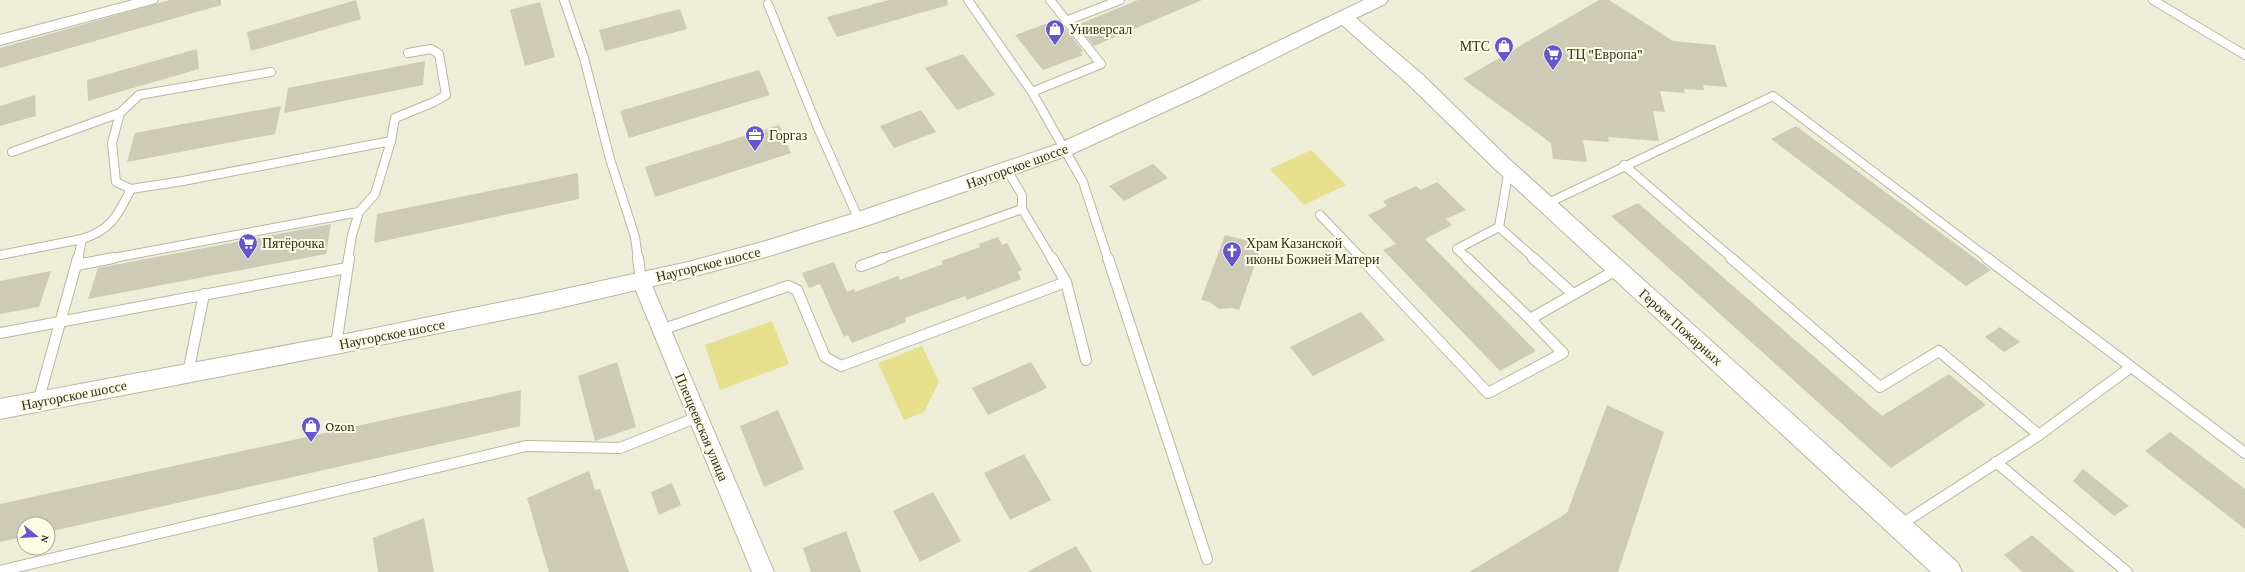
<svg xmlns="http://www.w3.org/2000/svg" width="2245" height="572" viewBox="0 0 2245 572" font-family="'Crimson Pro',serif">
  <rect width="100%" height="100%" fill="#eeedd7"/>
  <g fill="#e6e08d">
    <path d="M1311,150L1346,185L1304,205L1270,169Z"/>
    <path d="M772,321L789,364L720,390L705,345Z"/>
    <path d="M922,346L939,382L924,412L904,420L878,363Z"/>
  </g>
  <g fill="#cdcbb6">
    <path d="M170,0H221V5L0,68V48Z"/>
    <path d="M356,0L361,19L251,51L247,32Z"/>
    <path d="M889,0H947L948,5L837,37L827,17Z"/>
    <path d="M1138,0H1202L1094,46L1077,25Z"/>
    <path d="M1599,0H1609L1673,41L1715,45L1727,87L1703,85L1704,90L1684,89L1685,93L1660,91L1665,112L1653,111L1659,141L1608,137L1609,142L1583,140L1587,162L1553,159L1551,143L1463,79Z"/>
    <path d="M540,2L555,57L525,66L510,10Z"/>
    <path d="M680,9L687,29L605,51L599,30Z"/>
    <path d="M1053,21L1062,31L1066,29L1083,51L1080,52L1083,55L1043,70L1015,35Z"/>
    <path d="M197,49L199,69L88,101L87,80Z"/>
    <path d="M963,54L995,95L957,110L925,68Z"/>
    <path d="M425,61L423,85L284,113L288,88Z"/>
    <path d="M759,70L770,95L629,138L620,111Z"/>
    <path d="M35,95L36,116L0,126V106Z"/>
    <path d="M281,106L275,134L127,162L135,133Z"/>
    <path d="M921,110L936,132L894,148L880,126Z"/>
    <path d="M779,125L791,153L655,197L645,167Z"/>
    <path d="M1796,126L1991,270L1966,286L1771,139Z"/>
    <path d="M1153,164L1168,178L1124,201L1109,186Z"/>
    <path d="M578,173L579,199L374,243L377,214Z"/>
    <path d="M1437,182L1466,210L1446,219L1452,225L1425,239L1536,351L1500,371L1383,250L1396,244L1368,215L1387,206L1383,201L1416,186L1421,190Z"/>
    <path d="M1638,203L1882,416L1949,374L1986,405L1891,468L1611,216Z"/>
    <path d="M331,224L326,254L88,299L98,268Z"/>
    <path d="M1225,235L1262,244L1239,310L1231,308L1219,309L1210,302L1201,300Z"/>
    <path d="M998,237L1002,245L1007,243L1022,270L1018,272L1021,279L967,300L965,296L905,318L906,322L852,343L848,335L844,337L820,284L809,288L802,273L834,262L847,292L854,289L855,292L898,276L900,280L943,264L941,261L980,247L979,244Z"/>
    <path d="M51,271L39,307L0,314V281Z"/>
    <path d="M1361,312L1385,340L1313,376L1290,347Z"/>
    <path d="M2000,327L2020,342L2004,352L1985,337Z"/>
    <path d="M617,362L636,427L595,441L578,376Z"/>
    <path d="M1031,362L1047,388L988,415L972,388Z"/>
    <path d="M521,390L520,426L48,532V524H24V537L0,542V504Z"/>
    <path d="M1607,405L1664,432L1618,572H1469L1567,513Z"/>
    <path d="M778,410L804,469L764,487L740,426Z"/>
    <path d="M2170,432L2245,489V529L2145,451Z"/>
    <path d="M1024,454L1051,500L1010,520L984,473Z"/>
    <path d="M2083,469L2129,506L2114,516L2073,481Z"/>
    <path d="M589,471L595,490L600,489L629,572H549L527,498Z"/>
    <path d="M672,483L681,505L659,515L651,492Z"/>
    <path d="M933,492L961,541L920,562L893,511Z"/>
    <path d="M424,518L434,572H378L373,538Z"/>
    <path d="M846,531L861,572H811L803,548Z"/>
    <path d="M2032,535L2075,572H2022L2004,555Z"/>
    <path d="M1076,546L1092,572H1027Z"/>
  </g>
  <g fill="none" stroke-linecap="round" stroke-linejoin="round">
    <g stroke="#b8b7a2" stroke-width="10">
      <g id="lane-far1">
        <path d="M564,0L584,58L610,159L635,237L638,259"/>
        <path d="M968,0L1032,92L1083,182L1108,259"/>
        <path d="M2153,0L2245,55"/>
        <path d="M768,4L818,128L859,220"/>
        <path d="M1066,21L1120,0"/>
        <path d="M1032,92L1101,64L1050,0"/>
        <path d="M120,113L112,143L116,182L131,189L183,181L391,141L375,194L359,212L352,235L348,259"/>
        <path d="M391,141L395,118L434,102L446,95L439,54L431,49L408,53"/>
        <path d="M12,152L120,113L139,95L271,72"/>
        <path d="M1624,165L1733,259"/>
        <path d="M1007,170L1022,195V209L1052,259"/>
        <path d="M1546,204L1773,96L1989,259"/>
        <path d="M1320,215L1362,259"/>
        <path d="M1499,227L1535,259"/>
        <path d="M82,239C111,230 118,215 131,189"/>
        <path d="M0,255L82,239L78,259"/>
        <path d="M108,259L359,212"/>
        <path d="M880,259L1022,209"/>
        <path d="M1468,259L1457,249L1499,227L1509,169"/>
      </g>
    </g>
    <g stroke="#b8b7a2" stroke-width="12">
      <g id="lane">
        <path d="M638,258L641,281"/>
        <path d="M1108,258L1207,559"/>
        <path d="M1361,258L1488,393L1563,353L1530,319"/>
        <path d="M1467,258L1530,319L1618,269"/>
        <path d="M1533,258L1573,294"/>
        <path d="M1731,258L1880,387L1939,351L2039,435"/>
        <path d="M1987,258L2245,453"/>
        <path d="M77,265L113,258"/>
        <path d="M861,266L883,258"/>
        <path d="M1066,282L1086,360"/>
        <path d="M661,330L788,286L797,290L825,357L841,366L1066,282L1052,258"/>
        <path d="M0,333L347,268"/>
        <path d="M336,345L349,258"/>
        <path d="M188,373L204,294"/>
        <path d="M38,402L78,258"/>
        <path d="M1996,462L2127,572"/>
        <path d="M1900,525L2039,435L2131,367"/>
        <path d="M0,571L526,446L620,448L698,417"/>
      </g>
    </g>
    <g stroke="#b8b7a2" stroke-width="2">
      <g id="street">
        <path d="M133,0H158L156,3L0,45V35Z"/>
        <path d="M641,274L647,276L650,281L774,572H752L632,281L635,276Z"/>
      </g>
    </g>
    <g stroke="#b8b7a2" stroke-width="2">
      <path id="secondary" d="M1364,0H1388L1385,4L1356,18L1423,75L1508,158L1958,563L1962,572H1931L1494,168L1409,85L1342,25L1199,96L1072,154L866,226L766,257L688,278L542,312L336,354L0,419V399L336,336L542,294L688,262L766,241L852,214L1058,144L1185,86Z"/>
    </g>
    <use href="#lane-far1" stroke="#fff" stroke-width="8"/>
    <use href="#lane" stroke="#fff" stroke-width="10"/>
    <use href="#street" fill="#fff" fill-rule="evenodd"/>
    <use href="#secondary" fill="#fff" fill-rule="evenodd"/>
  </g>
  <defs>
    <g id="shop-pin" transform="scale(1)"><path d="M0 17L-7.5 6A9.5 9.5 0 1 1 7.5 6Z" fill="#6555ce" stroke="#fcfbe4"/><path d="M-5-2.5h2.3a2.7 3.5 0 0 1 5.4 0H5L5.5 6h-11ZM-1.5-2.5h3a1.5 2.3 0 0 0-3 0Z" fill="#fff"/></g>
    <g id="supermarket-pin" transform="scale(1)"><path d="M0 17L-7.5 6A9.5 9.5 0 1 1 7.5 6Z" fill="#6555ce" stroke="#fcfbe4"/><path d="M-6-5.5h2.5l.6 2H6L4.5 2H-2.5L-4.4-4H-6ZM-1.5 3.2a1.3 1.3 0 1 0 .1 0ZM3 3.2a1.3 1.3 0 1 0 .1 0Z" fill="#fff"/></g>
    <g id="office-pin" transform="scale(1)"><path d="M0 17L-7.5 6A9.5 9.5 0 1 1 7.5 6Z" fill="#6555ce" stroke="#fcfbe4"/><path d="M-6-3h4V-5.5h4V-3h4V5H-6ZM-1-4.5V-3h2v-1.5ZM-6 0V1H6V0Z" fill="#fff"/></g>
    <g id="church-pin" transform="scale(1)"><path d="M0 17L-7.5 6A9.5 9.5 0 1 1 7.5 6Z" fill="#6555ce" stroke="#fcfbe4"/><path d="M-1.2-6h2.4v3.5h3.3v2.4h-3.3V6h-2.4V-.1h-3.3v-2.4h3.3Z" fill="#fff"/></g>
  </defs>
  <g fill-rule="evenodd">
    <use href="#shop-pin" x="1055" y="29"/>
    <use href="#shop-pin" x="1504" y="46"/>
    <use href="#supermarket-pin" x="1553" y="54"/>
    <use href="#office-pin" x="755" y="135"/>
    <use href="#supermarket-pin" x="248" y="243"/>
    <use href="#church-pin" x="1232" y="251"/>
    <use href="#shop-pin" x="311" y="426"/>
  </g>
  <g text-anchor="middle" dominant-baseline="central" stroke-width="4" stroke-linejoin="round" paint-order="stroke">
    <g font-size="14" fill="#302f27" stroke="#fcfbe4" text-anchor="start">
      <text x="1069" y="29">Универсал</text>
      <text x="1490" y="46" text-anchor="end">МТС</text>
      <text x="1567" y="54">ТЦ "Европа"</text>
      <text x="769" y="135">Горгаз</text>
      <text x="262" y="243">Пятёрочка</text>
      <text x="1246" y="243">Храм Казанской<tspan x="1246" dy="16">иконы Божией Матери</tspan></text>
      <text x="325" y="426">Ozon</text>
    </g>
    <g font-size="14" fill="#302f27" stroke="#fcfbe4">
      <text transform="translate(1017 166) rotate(-20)">Наугорское шоссе</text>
      <text transform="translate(708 264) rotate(-14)">Наугорское шоссе</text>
      <text transform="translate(1681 327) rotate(42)">Героев Пожарных</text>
      <text transform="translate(392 334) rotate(-11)">Наугорское шоссе</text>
      <text transform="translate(74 395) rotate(-11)">Наугорское шоссе</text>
      <text transform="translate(702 427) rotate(67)">Плещеевская улица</text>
    </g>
  </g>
  <g transform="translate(36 536) rotate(108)"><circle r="19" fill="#fcfbe4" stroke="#aaa998"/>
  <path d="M0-3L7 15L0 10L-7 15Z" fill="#6555ce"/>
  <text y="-6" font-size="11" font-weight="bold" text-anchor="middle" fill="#302f27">N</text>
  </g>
</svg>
